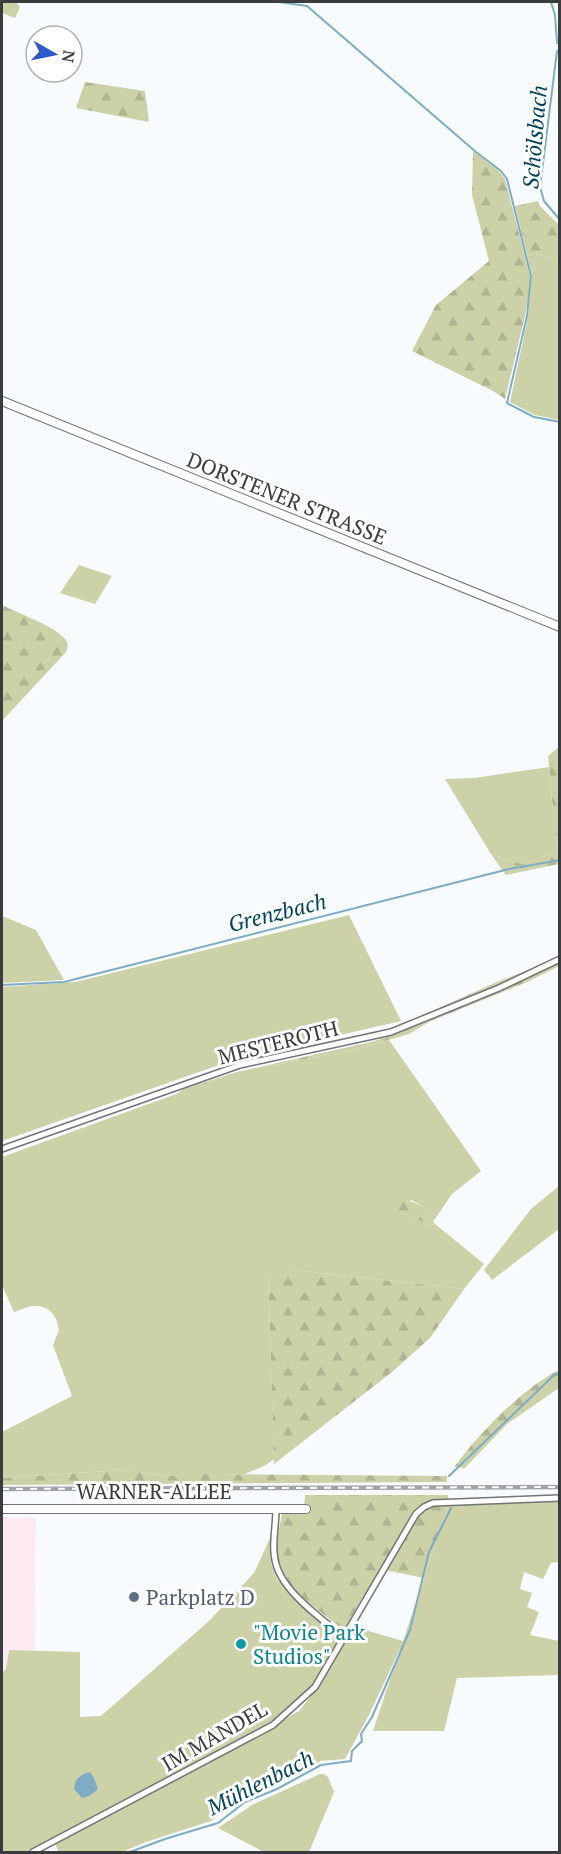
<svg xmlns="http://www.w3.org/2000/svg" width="561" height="1854" viewBox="0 0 561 1854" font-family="'PT Serif',serif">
  <defs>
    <pattern id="forest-firs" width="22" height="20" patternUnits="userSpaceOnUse" patternTransform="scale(1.5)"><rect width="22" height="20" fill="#cdd1a8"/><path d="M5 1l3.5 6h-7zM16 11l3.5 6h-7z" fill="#b1b492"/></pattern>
  </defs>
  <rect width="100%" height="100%" fill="#f7fbfd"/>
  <path fill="#fdeaf3" d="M2,1517L36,1518L35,1650H9L6,1669L2,1673Z"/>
  <g fill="#cdd1a8">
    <path d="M2,2H16L20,7L15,18L2,13Z"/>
    <path d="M537,254L559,259V420L535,415L510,402L528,317L532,275Z"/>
    <path d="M79,565L112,576L95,604L60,593Z"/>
    <path d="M549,767L557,852L522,864L491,854L445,779L474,778Z"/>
    <path d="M349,915L401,1021L236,1059L2,1141V987L75,982Z"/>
    <path d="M2,916L36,930L64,980L2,983Z"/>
    <path d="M389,1040L481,1171L452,1194L437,1216L423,1206L411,1200L398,1211L429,1225L435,1224L484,1264L464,1289L294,1270L268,1273L274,1459L264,1466L245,1474L171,1476L122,1470L2,1478V1432L72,1396L53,1345L59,1330L57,1321L53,1314L48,1309L40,1306H31L14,1312L2,1285V1157L237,1072L358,1049Z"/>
    <path d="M559,1186V1229L492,1280L484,1270L531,1209Z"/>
    <path d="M559,1501V1562L551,1563L543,1579L524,1572L520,1589L532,1593L527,1607L539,1612L530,1635L559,1641V1675L457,1678L444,1731H373L400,1649L369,1715L345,1759L321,1761L244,1796L211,1821L146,1842L122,1852H59L54,1842L185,1775L299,1711L314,1692L355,1627L403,1641L449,1504Z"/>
    <path d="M272,1534L270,1548L271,1563L277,1579L338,1641L312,1686L270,1723L26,1852H2V1673L6,1669L9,1650L80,1652V1717L101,1716L209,1621L254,1573Z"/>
    <path d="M320,1774H324L328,1777L334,1792L309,1852H264L218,1828L252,1805Z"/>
  </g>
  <g fill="url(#forest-firs)">
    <path d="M85,82L145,91L149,122L76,108Z"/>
    <path d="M473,151L499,171L505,179L530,276V289L525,316L505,399L493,391L412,351L436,305L489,261L472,195Z"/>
    <path d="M538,201L540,206L559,225V259L537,254L532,275L515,206Z"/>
    <path d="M2,605C17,613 55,626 65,639C69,643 68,647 66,652L2,721Z"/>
    <path d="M559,747L558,765L559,864L506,875L491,854L522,864L557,852L548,756Z"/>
    <path d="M559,958V966L527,982L429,1022L409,1034L358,1049L237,1072L176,1095L183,1089L237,1072L371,1042L402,1032L425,1014L497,982Z"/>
    <path d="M400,1198L423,1206L437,1216L433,1221L435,1224L429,1225L398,1211L396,1203Z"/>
    <path d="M294,1270L464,1289L430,1338L392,1372L274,1464L268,1272Z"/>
    <path d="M559,1370V1388L507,1424L465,1468L454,1467C481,1432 520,1390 559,1370Z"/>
    <path d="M123,1470L171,1476L208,1474L447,1476V1482L2,1485V1478Z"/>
    <path d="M305,1495H448L449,1504L424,1578L384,1570L361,1600L344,1630C317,1609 280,1587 277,1551C276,1539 280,1525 282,1514L304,1513Z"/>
  </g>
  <path fill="#7eacc5" d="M90,1772L94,1778L98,1789L89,1796L82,1798L74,1789C75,1778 80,1775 90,1772Z"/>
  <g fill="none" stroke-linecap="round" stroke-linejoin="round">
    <g stroke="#7eacc5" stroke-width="2">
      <path d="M279,2L307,6L476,152L501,171L507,179L531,276L527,316L507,403L534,417L560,422"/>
      <path d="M551,2L555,15L557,43"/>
      <path d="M557,51L540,187L544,201L560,220"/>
      <path d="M2,985L64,982L509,869L560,860"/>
      <path d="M449,1476L553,1376L560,1373"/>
      <path d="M130,1852L165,1839L218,1823L245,1802L277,1789L321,1765L351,1761L352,1751L362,1741L361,1734L372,1717L410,1630L429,1552L451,1508"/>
    </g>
    <g stroke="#727578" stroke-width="8">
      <g id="street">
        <path d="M2,1149L240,1065L391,1032L499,988L560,959"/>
        <path d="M276,1509C276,1527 271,1547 276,1564C283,1592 323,1620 345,1638"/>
        <path d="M33,1852L273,1725L315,1687L416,1514L424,1507L433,1503L560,1498"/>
      </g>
    </g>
    <g stroke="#727578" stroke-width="10">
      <g id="secondary">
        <path d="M2,401L560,627"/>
        <path d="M2,1509H306"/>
      </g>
    </g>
    <use href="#street" stroke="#fff" stroke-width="5"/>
    <use href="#secondary" stroke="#fff" stroke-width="8"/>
    <g stroke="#a1a4a6" stroke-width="4.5">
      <path id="rail" d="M2,1489L560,1487"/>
    </g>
    <use href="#rail" stroke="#fff" stroke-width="2" stroke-dasharray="7" stroke-linecap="butt"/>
  </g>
  <circle fill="#5c6f8a" stroke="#fff" stroke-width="2" cx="134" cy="1597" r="6"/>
  <circle fill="#0f9aa8" stroke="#fff" stroke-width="2" cx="241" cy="1644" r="6"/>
  <g text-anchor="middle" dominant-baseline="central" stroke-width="6" stroke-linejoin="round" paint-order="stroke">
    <g font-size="21" fill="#3b3c3e" stroke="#fff">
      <text transform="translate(287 498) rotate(22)">DORSTENER STRASSE</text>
      <text transform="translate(278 1042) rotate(-14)">MESTEROTH</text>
      <text x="154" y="1491">WARNER-ALLEE</text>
      <text transform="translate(214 1736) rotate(-30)">IM MANDEL</text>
    </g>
    <g font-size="21" fill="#4e5e75" stroke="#fff" text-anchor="start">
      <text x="146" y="1597">Parkplatz D</text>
    </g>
    <g font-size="21" fill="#0d838f" stroke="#fff" text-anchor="start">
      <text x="253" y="1632">"Movie Park<tspan x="253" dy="24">Studios"</tspan></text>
    </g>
    <g font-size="22" font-style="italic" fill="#00415b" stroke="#fff">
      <text transform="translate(534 137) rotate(-85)">Schölsbach</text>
      <text transform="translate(277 912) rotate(-14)">Grenzbach</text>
      <text transform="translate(260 1782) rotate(-27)">Mühlenbach</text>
    </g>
  </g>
  <rect width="561" height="1854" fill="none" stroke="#3b3c3e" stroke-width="6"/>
  <g transform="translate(54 54) rotate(99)"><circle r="28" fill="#ffffff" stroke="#b1b1b2" stroke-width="1.5"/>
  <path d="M0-4.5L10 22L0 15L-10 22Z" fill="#2e5ac9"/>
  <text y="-9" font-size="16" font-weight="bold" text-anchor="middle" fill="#3b3c3e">N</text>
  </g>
</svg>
